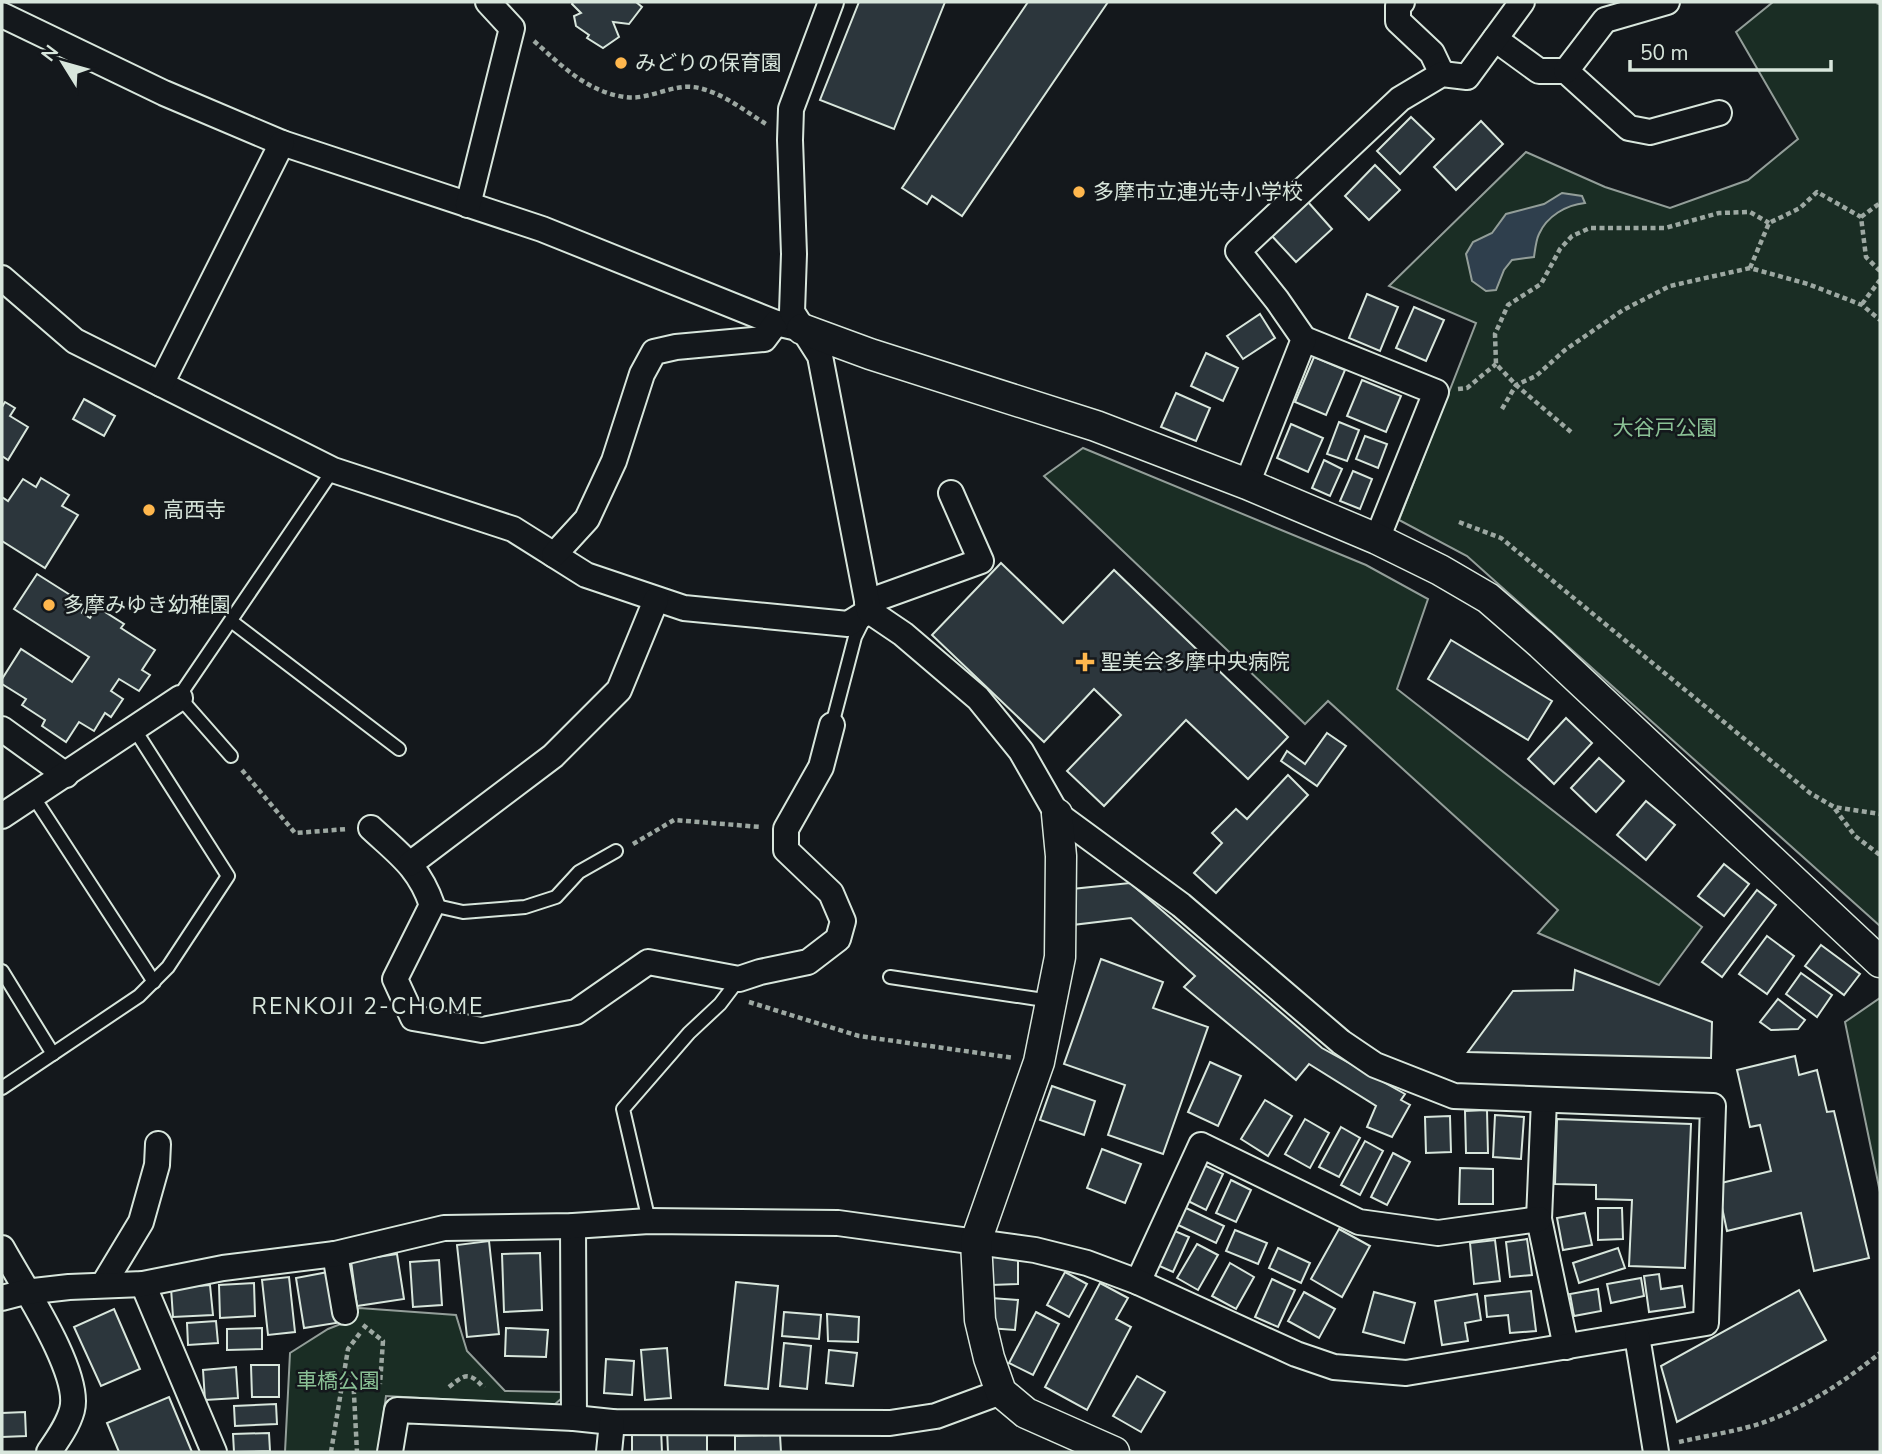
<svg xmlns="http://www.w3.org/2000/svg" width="1882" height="1454" viewBox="0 0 1882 1454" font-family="'Nunito Sans','Noto Sans JP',sans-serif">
  <rect width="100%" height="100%" fill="#14181c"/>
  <g fill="#1a2d24" stroke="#939e99" stroke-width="2">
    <path d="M1773,2H1880V926L1467,556L1399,520L1476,323L1389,286L1526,152L1605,187L1670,208L1748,180L1798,139L1736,32Z"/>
    <path d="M1083,448L1366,565L1428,599L1397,689L1702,927L1659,985L1538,933L1558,910L1328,701L1305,724L1044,476Z"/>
    <path d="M1880,998V1192L1845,1022Z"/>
    <path d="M359,1308L456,1315L467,1351L505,1391L561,1392L562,1398L554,1405L386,1396L378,1452H285L290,1353L328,1329L346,1322Z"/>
  </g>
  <path fill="#2f3f4d" stroke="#939e99" stroke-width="2" d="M1562,193L1582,196L1585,203C1566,205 1547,216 1539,234C1536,240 1535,250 1534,257L1512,260L1504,270L1496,290L1486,291L1472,281L1466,254L1473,242L1492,233L1506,214L1544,204Z"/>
  <g fill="#2c363c" stroke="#d8e6dc" stroke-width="2">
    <path d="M573,2H636L642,7L629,24L613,22L619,37L603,48L587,38L589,35L576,26L574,16L581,13L572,4Z"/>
    <path d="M859,2H945L894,129L820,100Z"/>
    <path d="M1028,2H1108L962,216L932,196L927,204L902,188Z"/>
    <path d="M1411,117L1434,139L1400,174L1377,151Z"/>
    <path d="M1481,121L1503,144L1456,190L1434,167Z"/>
    <path d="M1375,165L1400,190L1369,220L1345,196Z"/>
    <path d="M1308,202L1332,229L1296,262L1271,235Z"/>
    <path d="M1367,294L1398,307L1380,351L1349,338Z"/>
    <path d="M1414,307L1444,320L1426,361L1396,348Z"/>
    <path d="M1260,314L1275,338L1243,359L1227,336Z"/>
    <path d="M1206,353L1238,368L1223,401L1191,386Z"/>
    <path d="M1314,357L1345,370L1326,415L1295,402Z"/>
    <path d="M1362,380L1401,396L1386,432L1347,416Z"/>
    <path d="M1176,393L1210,408L1196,441L1161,427Z"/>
    <path d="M84,399L115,416L104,436L73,419Z"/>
    <path d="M5,402L15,408L10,416L28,427L8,460L2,456V407Z"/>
    <path d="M1339,422L1359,430L1347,461L1327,454Z"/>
    <path d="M1291,424L1323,438L1308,472L1277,458Z"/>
    <path d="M1365,436L1387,444L1378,468L1356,459Z"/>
    <path d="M1324,460L1342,469L1330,496L1312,488Z"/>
    <path d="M1353,471L1372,479L1360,509L1340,501Z"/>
    <path d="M41,478L69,495L62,506L78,515L45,568L2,541V497L8,501L23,479L36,487Z"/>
    <path d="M1001,563L1063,623L1114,570L1288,737L1248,779L1186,720L1104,806L1067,771L1121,715L1094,689L1044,742L932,635Z"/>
    <path d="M37,574L86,605L82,613L90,618L97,607L124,624L121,628L155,650L142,670L150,675L139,691L119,679L111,691L123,699L111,717L105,713L94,731L79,722L66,742L42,726L45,720L22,705L26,699L2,684V679L21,649L72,682L89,657L14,609Z"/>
    <path d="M1451,640L1552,701L1528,740L1428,679Z"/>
    <path d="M1566,718L1592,743L1554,784L1528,759Z"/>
    <path d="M1327,733L1346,746L1317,786L1281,761L1287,751L1305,764Z"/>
    <path d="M1599,758L1624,781L1596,812L1571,788Z"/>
    <path d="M1288,775L1308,795L1216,893L1194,873L1222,843L1212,833L1236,809L1247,819Z"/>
    <path d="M1646,801L1675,825L1646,860L1617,835Z"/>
    <path d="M1724,864L1749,884L1724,916L1698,896Z"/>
    <path d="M1130,883L1322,1048L1405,1094L1401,1100L1410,1105L1392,1137L1367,1127L1376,1106L1309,1064L1296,1080L1184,987L1195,976L1131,918L1072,925V889Z"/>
    <path d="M1757,890L1776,905L1722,977L1702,962Z"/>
    <path d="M1767,936L1794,956L1767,994L1739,974Z"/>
    <path d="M1821,945L1860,974L1844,995L1805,966Z"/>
    <path d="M1101,959L1163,982L1153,1008L1208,1027L1163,1154L1108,1135L1125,1085L1064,1064Z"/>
    <path d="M1575,970L1712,1022L1711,1058L1468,1052L1513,991L1573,990Z"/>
    <path d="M1801,973L1832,995L1817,1017L1786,994Z"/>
    <path d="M1778,999L1805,1020L1798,1029L1771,1030L1760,1022Z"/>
    <path d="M1795,1056L1799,1075L1817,1070L1827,1112L1834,1111L1869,1258L1814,1271L1801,1213L1727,1231L1717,1184L1771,1171L1760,1125L1750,1127L1737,1070Z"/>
    <path d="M1210,1062L1241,1076L1218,1126L1188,1112Z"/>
    <path d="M1052,1086L1095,1101L1084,1135L1040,1120Z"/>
    <path d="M1265,1100L1292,1116L1268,1156L1241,1139Z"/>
    <path d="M1487,1110L1488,1153H1466L1465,1111Z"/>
    <path d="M1495,1115L1524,1117L1521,1159L1493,1157Z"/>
    <path d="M1450,1116L1451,1152L1426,1153L1425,1117Z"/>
    <path d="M1305,1119L1329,1133L1310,1168L1285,1154Z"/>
    <path d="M1557,1119L1691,1124L1685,1268L1629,1266L1632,1200L1596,1199V1185L1555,1184Z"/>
    <path d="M1341,1127L1360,1138L1339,1177L1319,1167Z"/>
    <path d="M1365,1141L1383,1151L1360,1195L1341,1185Z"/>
    <path d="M1102,1149L1141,1164L1125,1203L1087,1188Z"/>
    <path d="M1393,1153L1410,1162L1387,1205L1371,1197Z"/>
    <path d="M1204,1165L1223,1174L1206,1210L1186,1200Z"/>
    <path d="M1460,1168L1493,1169V1204H1459Z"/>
    <path d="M1231,1180L1251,1190L1236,1222L1216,1213Z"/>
    <path d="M1184,1207L1224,1226L1216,1243L1176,1224Z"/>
    <path d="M1598,1208H1622L1623,1239L1598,1240Z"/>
    <path d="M1585,1213L1592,1245L1563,1250L1557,1218Z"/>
    <path d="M1170,1229L1189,1237L1173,1272L1155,1264Z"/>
    <path d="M1339,1229L1370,1246L1342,1297L1311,1279Z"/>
    <path d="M1235,1230L1267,1243L1258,1264L1226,1251Z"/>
    <path d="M1527,1239L1532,1275L1510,1277L1506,1242Z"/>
    <path d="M1495,1240L1500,1281L1474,1284L1470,1243Z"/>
    <path d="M489,1241L499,1334L467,1337L457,1245Z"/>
    <path d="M1197,1244L1218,1255L1198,1290L1177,1278Z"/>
    <path d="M1278,1248L1310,1263L1301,1283L1269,1268Z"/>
    <path d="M1618,1248L1625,1268L1579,1283L1573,1263Z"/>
    <path d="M540,1253L542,1310L504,1312L502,1254Z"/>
    <path d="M397,1254L404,1299L357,1306L351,1261Z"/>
    <path d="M990,1257H1018V1284L991,1285Z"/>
    <path d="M439,1260L442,1305L413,1307L410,1262Z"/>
    <path d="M1230,1263L1254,1277L1236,1309L1212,1296Z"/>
    <path d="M328,1272L336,1323L304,1328L296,1278Z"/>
    <path d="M1065,1272L1087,1284L1069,1317L1047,1305Z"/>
    <path d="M1659,1274L1661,1289L1682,1286L1685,1307L1649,1312L1644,1276Z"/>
    <path d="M289,1277L295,1332L268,1335L262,1280Z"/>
    <path d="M1641,1278L1644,1296L1611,1303L1607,1284Z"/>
    <path d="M1272,1279L1295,1290L1278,1327L1255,1317Z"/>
    <path d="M736,1282L778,1286L768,1389L725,1385Z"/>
    <path d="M254,1283L255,1316L220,1318L219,1285Z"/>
    <path d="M1100,1283L1128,1298L1116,1319L1131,1327L1087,1410L1045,1387Z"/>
    <path d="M210,1285L213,1315L173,1317L171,1288Z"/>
    <path d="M1598,1289L1601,1311L1574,1316L1570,1294Z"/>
    <path d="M1799,1290L1826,1340L1677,1422L1661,1366Z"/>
    <path d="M1531,1291L1536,1331L1510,1333L1508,1315L1487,1317L1485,1296Z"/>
    <path d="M1304,1292L1335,1309L1319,1338L1288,1321Z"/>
    <path d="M1374,1292L1415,1303L1404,1343L1363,1332Z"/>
    <path d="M1477,1294L1481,1320L1465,1323L1468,1341L1442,1345L1435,1301Z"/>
    <path d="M991,1298L1018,1300L1015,1330L988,1328Z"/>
    <path d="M114,1309L140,1369L101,1386L74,1327Z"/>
    <path d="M784,1312L821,1315L819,1339L782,1336Z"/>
    <path d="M1036,1312L1059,1324L1033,1375L1009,1363Z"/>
    <path d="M827,1314L859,1317L858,1342L828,1341Z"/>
    <path d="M216,1321L218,1343L188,1345L187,1323Z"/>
    <path d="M262,1328V1349L227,1350V1329Z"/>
    <path d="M506,1328L548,1330L546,1357L505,1356Z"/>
    <path d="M784,1343L811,1346L807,1389L780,1386Z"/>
    <path d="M667,1348L671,1398L645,1400L641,1350Z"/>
    <path d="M829,1350L857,1353L853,1386L826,1383Z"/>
    <path d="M606,1359L634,1361L632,1395L604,1393Z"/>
    <path d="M251,1365H279V1397H252Z"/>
    <path d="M236,1367L238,1398L205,1400L203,1370Z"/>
    <path d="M1137,1376L1165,1392L1141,1432L1113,1416Z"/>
    <path d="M169,1397L192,1452H119L107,1423Z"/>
    <path d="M276,1404L277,1424L235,1426L234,1406Z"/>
    <path d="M25,1412L26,1436L2,1437V1413Z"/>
    <path d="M661,1428L662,1452H632V1429Z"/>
    <path d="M667,1429H707V1452H668Z"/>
    <path d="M269,1433L270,1451L234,1452L233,1434Z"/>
    <path d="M780,1435L781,1452H735V1436Z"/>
  </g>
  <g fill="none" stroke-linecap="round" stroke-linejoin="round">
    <g stroke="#d8e6dc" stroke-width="16">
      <g id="service">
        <path d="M231,621L399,749"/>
        <path d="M832,725L855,637L864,619"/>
        <path d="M231,756L180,698V695L333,470"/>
        <path d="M33,796L154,982"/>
        <path d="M432,905L463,912L525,907L556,897L579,872L616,851"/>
        <path d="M2,971L53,1054"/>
        <path d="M890,977L1051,1001"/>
        <path d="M2,1088L139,996L168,967L228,876L135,730"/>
        <path d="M649,1221L623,1109L689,1033L720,1004L739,979"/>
      </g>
    </g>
    <g stroke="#d8e6dc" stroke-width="28">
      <g id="minor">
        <path d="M1402,2L1398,6V21L1432,53L1442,74"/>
        <path d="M2,15L164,93L282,143L542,229L776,323L802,329"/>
        <path d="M1495,39L1539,71H1566L1629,128L1650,132L1719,113"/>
        <path d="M1566,71L1605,20L1667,2"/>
        <path d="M468,205L512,28L488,2"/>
        <path d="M2,278L75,341L333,470L513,529L586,575L684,608L848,624L869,611"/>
        <path d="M1304,339L1436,392L1377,539"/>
        <path d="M161,384L282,143"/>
        <path d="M1247,484L1304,339L1277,300L1238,251L1400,99L1442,74L1467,77L1522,2"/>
        <path d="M554,555L587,519L614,461L642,374L654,352L676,347L764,339L776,323"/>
        <path d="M867,602L981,561L951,493"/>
        <path d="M2,729L66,775"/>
        <path d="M2,816L180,698"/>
        <path d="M371,828C399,854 419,867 432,905L395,979L413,1018L482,1030L576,1012L648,962L739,979L760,972L808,962L838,939L843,921L831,893L786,850V829L821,767L832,725"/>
        <path d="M410,864L553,756L619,690L656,600"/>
        <path d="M1544,1100L1539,1219L1566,1347"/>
        <path d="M573,1226L574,1418"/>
        <path d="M2,1248C21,1283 82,1373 72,1410C68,1425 58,1439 49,1452"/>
        <path d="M335,1254L345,1312"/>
        <path d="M1138,1282L1201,1145L1359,1222L1438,1233L1539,1219"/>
        <path d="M143,1284L214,1452"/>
        <path d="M103,1285L141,1222L157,1165L158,1144"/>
        <path d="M2,1298L25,1292L69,1287L143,1284L223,1268L335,1254L444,1228L573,1226L649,1221L838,1223L1035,1250L1087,1263L1138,1282L1296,1354L1334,1367L1406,1373L1706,1323L1713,1106L1454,1096L1375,1065L1341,1042L1181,905L1057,814L1021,751L978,698L903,634L869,611L820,356L792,312L794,254L790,140L791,109L831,2"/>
        <path d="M1637,1336L1656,1452"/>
        <path d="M390,1452L397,1410L574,1418L612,1422L890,1423L936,1416L1001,1392"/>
        <path d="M609,1452L612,1422"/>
      </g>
    </g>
    <g stroke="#d8e6dc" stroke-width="33">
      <g id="tertiary">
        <path d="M802,329L870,354L1096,426L1247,484L1377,539L1440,570L1488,598L1541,644L1880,962"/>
        <path d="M1057,814L1061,856L1060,957L1039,1062L976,1241L980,1320L989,1358L1001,1392L1026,1413L1114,1452"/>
      </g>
    </g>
    <g stroke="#9da8a2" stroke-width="4.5" stroke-dasharray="5 3.5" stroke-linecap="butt">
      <path d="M1877,2L1880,3"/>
      <path d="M534,41C561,65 587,92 625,97C644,100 664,89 683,87C712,84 743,110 766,124"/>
      <path d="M1861,217L1880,203"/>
      <path d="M1750,268L1769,223L1800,208L1817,192L1861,217L1866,257L1880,271"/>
      <path d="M1862,304L1880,280"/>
      <path d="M1458,389L1467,388L1496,364"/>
      <path d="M1502,409L1516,385L1536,376L1565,350L1623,310L1670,286L1750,268L1808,284L1862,305L1880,320"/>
      <path d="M1571,432L1516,385L1496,364L1495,334L1508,305L1541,284L1560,249L1572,236L1590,228H1665L1719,213L1750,212L1769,223"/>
      <path d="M1459,522L1501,538L1810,793L1834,807L1880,814"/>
      <path d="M242,770L295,833L348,829"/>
      <path d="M1835,809L1855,836L1880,855"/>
      <path d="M633,844L674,820L761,827"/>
      <path d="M749,1002L859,1036L1014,1058"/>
      <path d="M363,1325L383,1341L380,1384"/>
      <path d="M342,1372L353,1375L357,1452"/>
      <path d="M449,1387C465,1374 469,1371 484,1388"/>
      <path d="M1679,1442C1705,1436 1733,1432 1759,1424C1803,1409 1844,1382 1880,1353"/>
      <path d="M331,1452L348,1349L360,1333"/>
    </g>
    <use href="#service" stroke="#14181c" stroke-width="12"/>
    <use href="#minor" stroke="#14181c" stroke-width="24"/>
    <use href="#tertiary" stroke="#14181c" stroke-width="30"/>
  </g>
  <g fill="#ffb74d" stroke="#14181c" stroke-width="2.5">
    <circle cx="621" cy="63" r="7"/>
    <circle cx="1079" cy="192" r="7"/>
    <circle cx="149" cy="510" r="7"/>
    <circle cx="49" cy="605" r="7"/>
    <path d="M1081.5 651.5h7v7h7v7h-7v7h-7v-7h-7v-7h7z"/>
  </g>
  <g text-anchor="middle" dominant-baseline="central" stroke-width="5" stroke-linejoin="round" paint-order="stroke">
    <g font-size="21" fill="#d8e6dc" stroke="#14181c" text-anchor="start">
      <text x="635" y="63">みどりの保育園</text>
      <text x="1093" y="192">多摩市立連光寺小学校</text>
      <text x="163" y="510">高西寺</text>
      <text x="63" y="605">多摩みゆき幼稚園</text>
      <text x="1101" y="662">聖美会多摩中央病院</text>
    </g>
    <g font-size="21" fill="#8ac095" stroke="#14181c">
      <text x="1665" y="428">大谷戸公園</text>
      <text x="338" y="1381">車橋公園</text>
    </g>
    <g font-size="23" letter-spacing="2" fill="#d8e6dc" stroke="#14181c">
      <text x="368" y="1006">RENKOJI 2-CHOME</text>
    </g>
  </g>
  <rect width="1882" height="1454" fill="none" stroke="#d8e6dc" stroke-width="7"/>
  <g transform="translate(63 63) rotate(307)" stroke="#14181c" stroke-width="5" paint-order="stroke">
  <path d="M0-5L12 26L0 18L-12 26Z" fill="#d8e6dc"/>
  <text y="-10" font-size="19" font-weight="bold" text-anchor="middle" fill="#d8e6dc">N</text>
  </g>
  <path d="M1630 60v10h201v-10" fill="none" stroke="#d8e6dc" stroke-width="3.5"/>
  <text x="1640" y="60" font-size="21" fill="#d8e6dc" stroke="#14181c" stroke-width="5" paint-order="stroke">50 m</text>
</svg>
